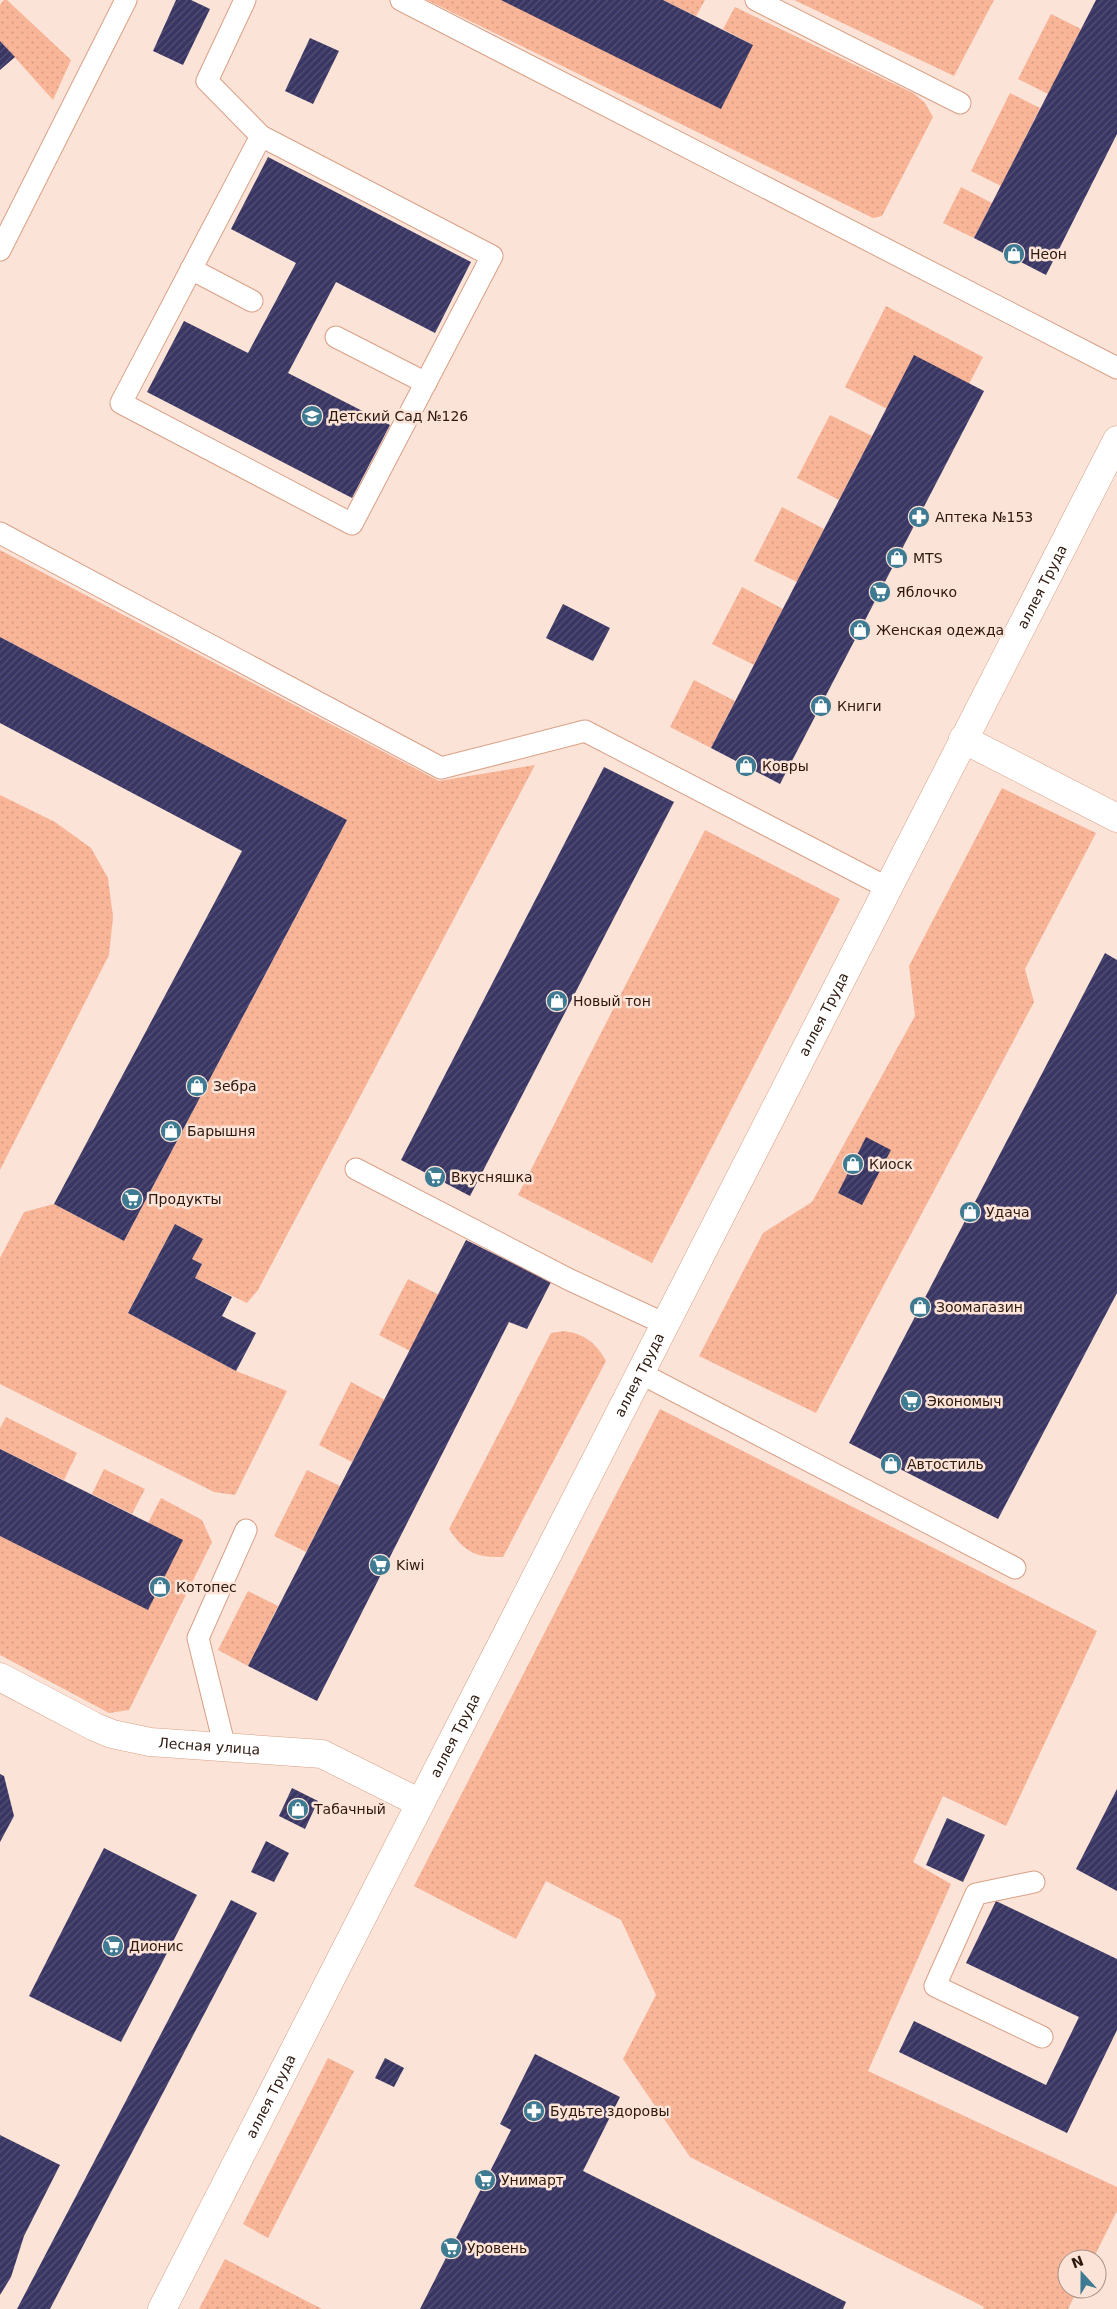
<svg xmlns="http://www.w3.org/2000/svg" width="1117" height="2309" viewBox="0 0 1117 2309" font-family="'DejaVu Sans',sans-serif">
  <defs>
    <pattern id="grass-dots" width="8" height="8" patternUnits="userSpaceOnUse" patternTransform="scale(1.25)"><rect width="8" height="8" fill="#f8b598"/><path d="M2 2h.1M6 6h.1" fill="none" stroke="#d59b82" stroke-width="1.8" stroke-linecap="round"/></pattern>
    <pattern id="building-hatch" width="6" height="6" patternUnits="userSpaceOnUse" patternTransform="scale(1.25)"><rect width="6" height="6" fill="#393663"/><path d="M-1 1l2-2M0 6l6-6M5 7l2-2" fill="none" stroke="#545074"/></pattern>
  </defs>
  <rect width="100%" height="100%" fill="#fbe3d8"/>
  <g fill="url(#grass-dots)">
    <path d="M4,0H7L71,60L53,100L0,41V5Z"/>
    <path d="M427,0H501L753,45L723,29L735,7L913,93L925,103L933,117L882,216L873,218Z"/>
    <path d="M663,0H705L696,16Z"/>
    <path d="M794,0H994L954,76Z"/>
    <path d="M1051,14L1081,29L1048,94L1018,79Z"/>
    <path d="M1010,93L1040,108L1001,186L971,171Z"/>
    <path d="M961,187L992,203L974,238L943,223Z"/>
    <path d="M886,306L983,357L969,384L887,409L845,387Z"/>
    <path d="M830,415L872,436L839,500L797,478Z"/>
    <path d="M782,507L824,529L797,582L754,561Z"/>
    <path d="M0,550L439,781L535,765L258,1290L247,1303L195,1278L202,1264L192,1259L202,1239L175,1224L128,1313L236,1371L287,1391L235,1495L214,1492L0,1384V1258L24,1212L54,1204L124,1241L347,820L0,637Z"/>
    <path d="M742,587L783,609L754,665L712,644Z"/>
    <path d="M694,680L735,701L711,748L670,727Z"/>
    <path d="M1002,788L1096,833L1025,969L1034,1002L816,1413L699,1356L763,1233L812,1202L915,1016L909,966Z"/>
    <path d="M0,795L55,822L91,848L108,878L113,917L109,955L0,1170Z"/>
    <path d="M705,830L840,899L652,1263L518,1195Z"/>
    <path d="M408,1279L439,1295L410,1351L379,1335Z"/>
    <path d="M564,1331C585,1334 596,1343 606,1361L503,1557C476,1558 464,1552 449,1529L551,1333Z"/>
    <path d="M351,1382L385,1400L352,1462L319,1445Z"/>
    <path d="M660,1409L1097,1631L1006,1826L943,1796L913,1862L951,1884L868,2071L1117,2187V2211L1093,2259H1067V2289H1078L1068,2309H983L984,2307L690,2157L623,2059L656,1995L621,1920L546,1881L516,1939L414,1886Z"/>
    <path d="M6,1417L77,1453L64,1480L0,1449V1428Z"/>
    <path d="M104,1469L145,1489L132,1514L92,1494Z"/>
    <path d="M307,1470L340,1486L306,1552L274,1536Z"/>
    <path d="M161,1498L202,1520L212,1542L129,1710L109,1713L0,1655V1536L148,1523Z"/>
    <path d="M248,1591L278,1606L248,1666L218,1650Z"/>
    <path d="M328,2058L354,2071L268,2238L243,2224Z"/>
    <path d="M225,2259L322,2309H199Z"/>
  </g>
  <g fill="url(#building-hatch)">
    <path d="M176,0H191L210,9L183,65L153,51Z"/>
    <path d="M501,0H663L753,45L721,109Z"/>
    <path d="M1096,0H1117V134L1046,275L974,238Z"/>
    <path d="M310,38L339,51L313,104L285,91Z"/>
    <path d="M0,41L15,57L0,70Z"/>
    <path d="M268,157L471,262L435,333L336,282L288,373L390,425L352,498L147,392L184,321L248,353L296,263L231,229Z"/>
    <path d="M914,355L984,391L780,784L711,748Z"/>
    <path d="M563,604L610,628L593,661L546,638Z"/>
    <path d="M0,637L347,820L124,1241L54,1204L242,851L0,723Z"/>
    <path d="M604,767L674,802L470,1196L401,1160Z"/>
    <path d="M1105,953L1117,960V1293L998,1519L849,1443Z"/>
    <path d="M866,1137L891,1150L862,1205L838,1193Z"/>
    <path d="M175,1224L203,1239L192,1259L202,1264L195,1278L232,1297L222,1316L256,1333L236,1371L128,1313Z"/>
    <path d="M466,1240L551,1282L527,1329L509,1322L317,1701L248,1666Z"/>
    <path d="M0,1449L183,1540L148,1610L0,1536Z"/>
    <path d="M0,1774L4,1776L14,1816L0,1842Z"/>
    <path d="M292,1788L318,1801L305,1829L279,1816Z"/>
    <path d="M1117,1789V1891L1076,1869Z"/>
    <path d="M947,1818L985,1835L963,1882L926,1865Z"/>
    <path d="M266,1841L289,1853L274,1882L251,1872Z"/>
    <path d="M104,1848L197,1895L121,2042L29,1996Z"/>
    <path d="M231,1900L257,1913L50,2309H17Z"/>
    <path d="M996,1901L1117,1959V2030L1067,2133L899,2052L914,2021L1046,2085L1079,2017L966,1963Z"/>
    <path d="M535,2054L620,2097L583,2171L846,2302L843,2309H420L511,2130L500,2124Z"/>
    <path d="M385,2058L404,2068L394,2087L375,2078Z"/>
    <path d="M0,2135L60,2165L24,2236L11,2277L0,2295Z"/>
  </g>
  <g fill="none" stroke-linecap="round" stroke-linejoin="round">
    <g stroke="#d9a086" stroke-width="23">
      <g id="lane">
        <path d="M245,0L207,81L261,136L492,256L352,524L121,403L261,136"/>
        <path d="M401,0L1117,368"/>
        <path d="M756,0L960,103"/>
        <path d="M0,250L126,0"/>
        <path d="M191,269L252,301"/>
        <path d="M336,337L426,383"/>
        <path d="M0,533L441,768L585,731L888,888"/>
        <path d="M356,1169L568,1279L665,1324"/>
        <path d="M640,1373L1015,1568"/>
        <path d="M225,1748L198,1638L246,1530"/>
        <path d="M1034,1882L976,1894L935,1986L1042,2037"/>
      </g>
    </g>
    <g stroke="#d9a086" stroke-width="29">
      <g id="street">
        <path d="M963,739L1117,818"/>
        <path id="s1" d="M0,1677L95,1727L112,1734L150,1742L322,1754L420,1803"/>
      </g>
    </g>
    <g stroke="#d9a086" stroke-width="29">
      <g id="secondary">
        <path id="s2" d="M162,2309L1117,440"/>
      </g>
    </g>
    <use href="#lane" stroke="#fff" stroke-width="21"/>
    <use href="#street" stroke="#fff" stroke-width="28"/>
    <use href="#secondary" stroke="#fff" stroke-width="28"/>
  </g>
  <defs>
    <g id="shop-disc" transform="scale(1.125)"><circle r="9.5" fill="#3e7a91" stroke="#fbe3d8"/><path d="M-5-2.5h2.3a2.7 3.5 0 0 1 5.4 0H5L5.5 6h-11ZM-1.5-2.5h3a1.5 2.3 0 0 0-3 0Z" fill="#fff"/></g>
    <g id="school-disc" transform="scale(1.125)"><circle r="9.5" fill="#3e7a91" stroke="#fbe3d8"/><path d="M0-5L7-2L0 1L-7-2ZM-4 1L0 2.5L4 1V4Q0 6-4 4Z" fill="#fff"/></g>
    <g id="pharmacy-disc" transform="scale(1.125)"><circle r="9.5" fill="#3e7a91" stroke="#fbe3d8"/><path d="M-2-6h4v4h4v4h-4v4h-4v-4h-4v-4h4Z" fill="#fff"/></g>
    <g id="supermarket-disc" transform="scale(1.125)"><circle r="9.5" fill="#3e7a91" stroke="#fbe3d8"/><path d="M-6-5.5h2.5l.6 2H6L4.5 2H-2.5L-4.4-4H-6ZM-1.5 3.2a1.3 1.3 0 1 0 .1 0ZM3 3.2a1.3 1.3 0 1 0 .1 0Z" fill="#fff"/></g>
  </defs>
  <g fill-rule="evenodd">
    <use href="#shop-disc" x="1014" y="254"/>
    <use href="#school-disc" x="312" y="416"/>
    <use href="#pharmacy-disc" x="919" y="517"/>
    <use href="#shop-disc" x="897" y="558"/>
    <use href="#supermarket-disc" x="880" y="592"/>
    <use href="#shop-disc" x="860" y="630"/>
    <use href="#shop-disc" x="821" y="706"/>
    <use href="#shop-disc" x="746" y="766"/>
    <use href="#shop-disc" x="557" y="1001"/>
    <use href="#shop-disc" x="197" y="1086"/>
    <use href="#shop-disc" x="171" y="1131"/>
    <use href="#shop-disc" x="853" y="1164"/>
    <use href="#supermarket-disc" x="435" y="1177"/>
    <use href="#supermarket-disc" x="132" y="1199"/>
    <use href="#shop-disc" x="970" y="1212"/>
    <use href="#shop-disc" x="920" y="1307"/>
    <use href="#supermarket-disc" x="911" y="1401"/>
    <use href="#shop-disc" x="891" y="1464"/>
    <use href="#supermarket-disc" x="380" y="1565"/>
    <use href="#shop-disc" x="160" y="1587"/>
    <use href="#shop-disc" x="298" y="1809"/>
    <use href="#supermarket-disc" x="113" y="1946"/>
    <use href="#pharmacy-disc" x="534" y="2111"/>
    <use href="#supermarket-disc" x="485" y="2180"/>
    <use href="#supermarket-disc" x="451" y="2248"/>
  </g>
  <g text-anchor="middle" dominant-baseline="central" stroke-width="5" stroke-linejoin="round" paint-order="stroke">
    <g font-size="14" fill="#2d180e" stroke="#fbe3d8" text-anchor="start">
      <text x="1030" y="254">Неон</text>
      <text x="328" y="416">Детский Сад №126</text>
      <text x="935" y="517">Аптека №153</text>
      <text x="913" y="558">MTS</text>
      <text x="896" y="592">Яблочко</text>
      <text x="876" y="630">Женская одежда</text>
      <text x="837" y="706">Книги</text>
      <text x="762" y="766">Ковры</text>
      <text x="573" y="1001">Новый тон</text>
      <text x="213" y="1086">Зебра</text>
      <text x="187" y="1131">Барышня</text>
      <text x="869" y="1164">Киоск</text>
      <text x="451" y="1177">Вкусняшка</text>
      <text x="148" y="1199">Продукты</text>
      <text x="986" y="1212">Удача</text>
      <text x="936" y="1307">Зоомагазин</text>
      <text x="927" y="1401">Экономыч</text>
      <text x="907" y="1464">Автостиль</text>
      <text x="396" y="1565">Kiwi</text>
      <text x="176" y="1587">Котопес</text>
      <text x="314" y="1809">Табачный</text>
      <text x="129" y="1946">Дионис</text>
      <text x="550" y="2111">Будьте здоровы</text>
      <text x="501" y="2180">Унимарт</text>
      <text x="467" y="2248">Уровень</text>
    </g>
    <g font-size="14" fill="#2d180e" stroke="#fbe3d8">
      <text stroke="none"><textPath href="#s2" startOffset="1934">аллея Труда</textPath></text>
      <text stroke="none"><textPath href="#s2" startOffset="1454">аллея Труда</textPath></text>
      <text stroke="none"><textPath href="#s2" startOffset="1049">аллея Труда</textPath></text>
      <text stroke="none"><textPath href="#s2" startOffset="644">аллея Труда</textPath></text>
      <text stroke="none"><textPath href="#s1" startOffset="224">Лесная улица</textPath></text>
      <text stroke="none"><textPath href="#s2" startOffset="239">аллея Труда</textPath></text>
    </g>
  </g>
  <g transform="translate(1082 2274) rotate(339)"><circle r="24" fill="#fbe3d8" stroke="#a99287"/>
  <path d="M0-4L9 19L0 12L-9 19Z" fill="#3e7a91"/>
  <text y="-8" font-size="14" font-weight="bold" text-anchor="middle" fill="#2d180e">N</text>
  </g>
</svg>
